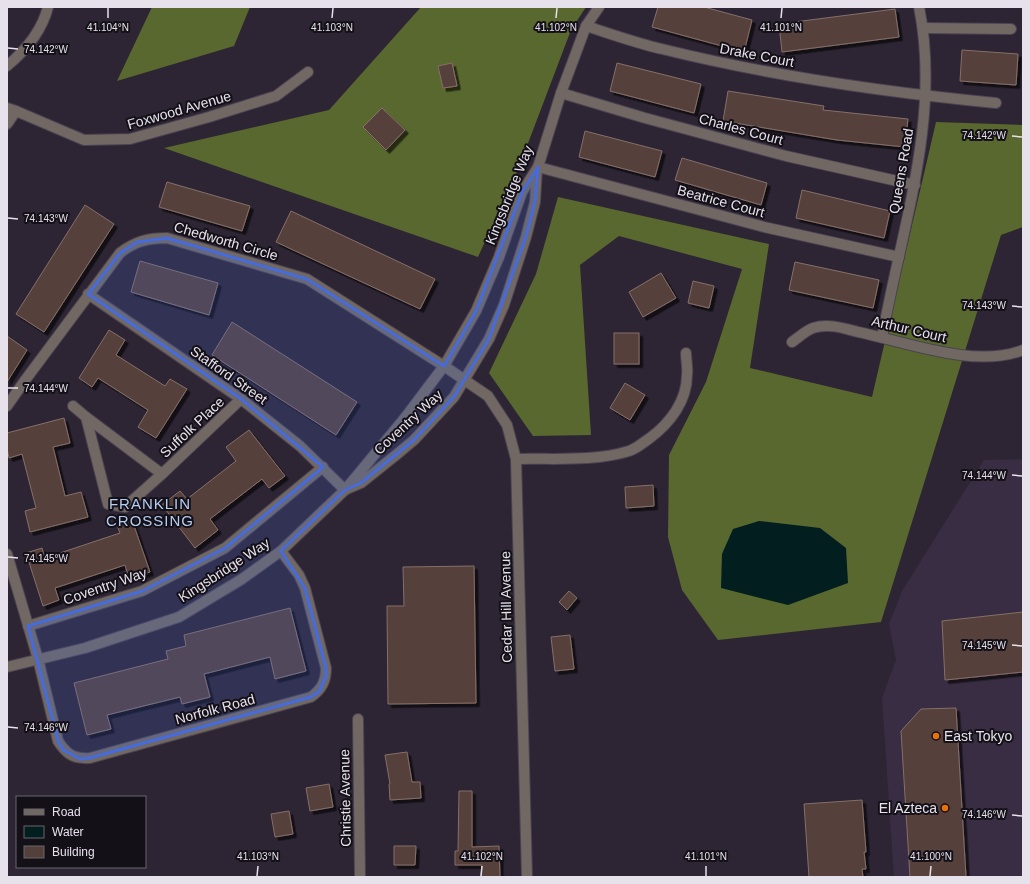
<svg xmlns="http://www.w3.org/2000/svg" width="1030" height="884" viewBox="0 0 1030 884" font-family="Helvetica,sans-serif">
  <defs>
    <filter id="shadow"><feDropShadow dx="3.5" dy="3.5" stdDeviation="0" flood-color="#0009"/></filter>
  </defs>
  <rect width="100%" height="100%" fill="#2d2534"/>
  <path fill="#382d42" d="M1023,459V877H894L882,698L896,660L889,624L902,591L984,460Z"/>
  <g fill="#59682e">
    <path d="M152,7H250L234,46L117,81Z"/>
    <path d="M421,7H586L571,30L519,167L478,257L164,148L329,110Z"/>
    <path d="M936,122L1022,125L1023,123V227L1001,235L881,622L718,640L682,590L668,537L669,455L706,382L742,269L619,236L580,265L591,435L533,436L489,373L536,274L558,197L769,244L750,368L872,397Z"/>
  </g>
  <path fill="#021e1f" d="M759,521L820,528L846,548L848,583L788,605L721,588L722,554L733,529Z"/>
  <g fill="#54403a" stroke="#866f69" filter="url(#shadow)">
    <path d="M658,7H704L752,20L744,52L652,27Z"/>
    <path d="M895,9L899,37L782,52L779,24Z"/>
    <path d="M962,50L1018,54L1016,85L960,81Z"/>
    <path d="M452,63L457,86L443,88L438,66Z"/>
    <path d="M617,63L701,84L694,113L610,91Z"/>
    <path d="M728,91L824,106L823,110L908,119L905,147L837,140L723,121Z"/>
    <path d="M382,108L405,130L386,150L363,127Z"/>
    <path d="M585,131L662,151L655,177L579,157Z"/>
    <path d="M682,158L767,183L761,205L675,180Z"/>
    <path d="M167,182L250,206L242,231L159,207Z"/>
    <path d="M802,190L890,211L884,238L796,218Z"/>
    <path d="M85,205L114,224L44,332L16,314Z"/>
    <path d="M291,211L435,279L420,309L276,242Z"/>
    <path d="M140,261L218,283L209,315L131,292Z"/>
    <path d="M795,262L879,280L873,308L789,290Z"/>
    <path d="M661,273L676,298L643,317L629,292Z"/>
    <path d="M693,281L714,286L709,308L688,303Z"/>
    <path d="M232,322L357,402L336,435L212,355Z"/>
    <path d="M109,330L125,340L116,355L165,386L170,379L187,389L156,438L138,427L148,410L98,378L92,387L79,378Z"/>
    <rect x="614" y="333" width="25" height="31"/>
    <path d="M7,336L27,350L7,382Z"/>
    <path d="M625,383L645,395L630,420L610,408Z"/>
    <path d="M64,418L70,443L53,447L65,496L81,492L88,517L30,532L25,511L36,508L22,454L9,458L7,448V433Z"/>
    <path d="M249,430L285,476L269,488L262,479L210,519L218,530L195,548L162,505L180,491L187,499L236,461L226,447Z"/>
    <path d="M653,485L654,506L626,508L625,487Z"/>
    <path d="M131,517L150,572L129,579L125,565L55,588L59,600L43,606L26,553L42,548L45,558L120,533L116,523Z"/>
    <path d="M474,566L476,703L388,704L387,606H404L403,567Z"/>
    <path d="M569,591L577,598L567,610L559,602Z"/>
    <path d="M290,608L306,671L275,679L270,657L204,674L210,697L182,704L180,697L107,715L111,729L87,735L74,683L168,659L166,651L186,646L184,635Z"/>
    <path d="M1023,612V672L945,680L942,621Z"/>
    <path d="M570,635L574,669L555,671L551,637Z"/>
    <path d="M956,708L966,877H910L901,731L921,709Z"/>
    <path d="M407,752L412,782H420L421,798L390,800L389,784H390L385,755Z"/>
    <path d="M329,784L333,807L310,811L306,788Z"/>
    <path d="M459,791H472V847L499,846L500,877H481L482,865H455V851H458Z"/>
    <path d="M862,800L866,852H864L866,869H862L863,877H809L804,804Z"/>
    <path d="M289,811L293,834L275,837L271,814Z"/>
    <path d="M394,846H416L415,865H394Z"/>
  </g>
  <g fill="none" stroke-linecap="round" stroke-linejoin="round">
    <g stroke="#4b4351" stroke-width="12">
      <g id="street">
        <path d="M586,26C611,34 636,43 662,49C771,76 883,92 996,103"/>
        <path d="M923,28L1011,29"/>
        <path d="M7,66C26,50 42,31 48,7"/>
        <path d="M561,93L645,118L786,156L915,185"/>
        <path d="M7,108L16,111L84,140L130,139L209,117L276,96L308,72"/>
        <path d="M7,124L16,111"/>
        <path d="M538,167L764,227L899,257"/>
        <path d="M88,294L241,399L300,446L345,490"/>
        <path d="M882,337C887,310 893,283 899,256C917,175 936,91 919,7"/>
        <path d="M792,342C798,338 805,331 813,328C827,323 843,328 858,332C906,342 976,369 1023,350"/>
        <path d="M7,406L26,379L120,253C135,241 149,238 167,238L307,279L444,366L488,396L507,425L516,459L527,877"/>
        <path d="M73,406L86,417L108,504L125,507L162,474L241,399"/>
        <path d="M86,417L162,474"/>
        <path d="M516,459C553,458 594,462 629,451C636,449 644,442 650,438C670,423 687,401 687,375C688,368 686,360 686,353"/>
        <path d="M347,489L361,483L396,455L414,440L454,397L489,339L504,305L526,237L535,202L537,169"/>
        <path d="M7,554L38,659L58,741C67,755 74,759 90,758L311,697C322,689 326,681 326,668L305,588L299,575L281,551"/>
        <path d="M28,626L142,591L225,548L323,467"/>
        <path d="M7,667L85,648L179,617L242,579L281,551L345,490L404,419L444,366L476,311L499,257L522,192L538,167L561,93L586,26L599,7"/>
        <path d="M358,719L360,877"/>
      </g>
    </g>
    <use href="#street" stroke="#716863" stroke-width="10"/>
  </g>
  <path fill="#456bdc" fill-opacity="0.2" stroke="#456bdc" stroke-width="3" stroke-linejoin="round" d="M538,167L535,202L526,237L489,339L454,397L414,440L361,483L345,490L281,551L305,588L326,668V677L319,692L311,697L90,758L80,759L63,750L58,741L28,626L142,591L225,548L323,467L241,399L88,294L120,253L137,242L167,238L307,279L444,366L476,311L522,192Z"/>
  <path fill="none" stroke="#e7e1ec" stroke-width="1.5" d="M108,18V8M332,18L333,8M556,18L557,8M781,18L782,8M8,48L18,49M1012,136L1022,137M8,218L18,219M1012,306L1022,307M8,388H18M1012,475L1022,476M8,557L18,558M1012,645L1022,646M8,727L18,728M1012,815L1022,816M257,876L258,866M481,876L482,866M706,876V866M930,876L931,866"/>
  <g fill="#e8710a" stroke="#141017" stroke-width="1.5">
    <circle cx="936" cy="736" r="4"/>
    <circle cx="945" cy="808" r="4"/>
  </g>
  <g text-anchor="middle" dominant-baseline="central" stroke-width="4" stroke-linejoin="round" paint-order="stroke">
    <g font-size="14" fill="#e7e1ec" stroke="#141017">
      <text transform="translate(757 55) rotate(11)">Drake Court</text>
      <text transform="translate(179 110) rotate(-16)">Foxwood Avenue</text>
      <text transform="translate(741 129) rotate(15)">Charles Court</text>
      <text transform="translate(901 171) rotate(-80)">Queens Road</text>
      <text transform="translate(509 195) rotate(-68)">Kingsbridge Way</text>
      <text transform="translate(721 201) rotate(15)">Beatrice Court</text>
      <text transform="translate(226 241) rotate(16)">Chedworth Circle</text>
      <text transform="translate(909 329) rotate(13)">Arthur Court</text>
      <text transform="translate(229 375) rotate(35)">Stafford Street</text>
      <text transform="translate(408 422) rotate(-43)">Coventry Way</text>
      <text transform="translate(192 427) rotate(-43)">Suffolk Place</text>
      <text transform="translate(224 570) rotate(-33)">Kingsbridge Way</text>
      <text transform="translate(105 586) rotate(-19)">Coventry Way</text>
      <text transform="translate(506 607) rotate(-91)">Cedar Hill Avenue</text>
      <text transform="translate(215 709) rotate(-15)">Norfolk Road</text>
      <text transform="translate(345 798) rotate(-91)">Christie Avenue</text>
    </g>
    <g font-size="14" fill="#e7e1ec" stroke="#141017" text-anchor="start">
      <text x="944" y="736">East Tokyo</text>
      <text x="937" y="808" text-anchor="end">El Azteca</text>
    </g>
    <g font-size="15" letter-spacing="1" fill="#b4cdf3" stroke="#141017">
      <text x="150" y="503">FRANKLIN<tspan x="150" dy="17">CROSSING</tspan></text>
    </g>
  </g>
  <g font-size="10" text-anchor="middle" fill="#e7e1ec" stroke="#141017" stroke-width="4" stroke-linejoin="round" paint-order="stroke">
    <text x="108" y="31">41.104°N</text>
    <text x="332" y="31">41.103°N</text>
    <text x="556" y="31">41.102°N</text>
    <text x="781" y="31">41.101°N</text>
    <text x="46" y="53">74.142°W</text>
    <text x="984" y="139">74.142°W</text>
    <text x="46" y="222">74.143°W</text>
    <text x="984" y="309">74.143°W</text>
    <text x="46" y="392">74.144°W</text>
    <text x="984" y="479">74.144°W</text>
    <text x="46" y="562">74.145°W</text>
    <text x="984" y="649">74.145°W</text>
    <text x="46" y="731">74.146°W</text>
    <text x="984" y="818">74.146°W</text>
    <text x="258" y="860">41.103°N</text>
    <text x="482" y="860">41.102°N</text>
    <text x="706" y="860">41.101°N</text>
    <text x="931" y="860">41.100°N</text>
  </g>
  <rect width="1030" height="884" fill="none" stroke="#e7e1ec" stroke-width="16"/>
  <rect x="16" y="796" width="130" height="72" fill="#141017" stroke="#68646c"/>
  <rect x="24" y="809" width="20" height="6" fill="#716863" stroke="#68646c"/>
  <text x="52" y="816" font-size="12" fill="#e7e1ec">Road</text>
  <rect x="24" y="826" width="20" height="12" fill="#021e1f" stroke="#68646c"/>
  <text x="52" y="836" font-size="12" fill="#e7e1ec">Water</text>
  <rect x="24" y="846" width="20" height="12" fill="#54403a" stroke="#68646c"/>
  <text x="52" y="856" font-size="12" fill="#e7e1ec">Building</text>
</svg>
